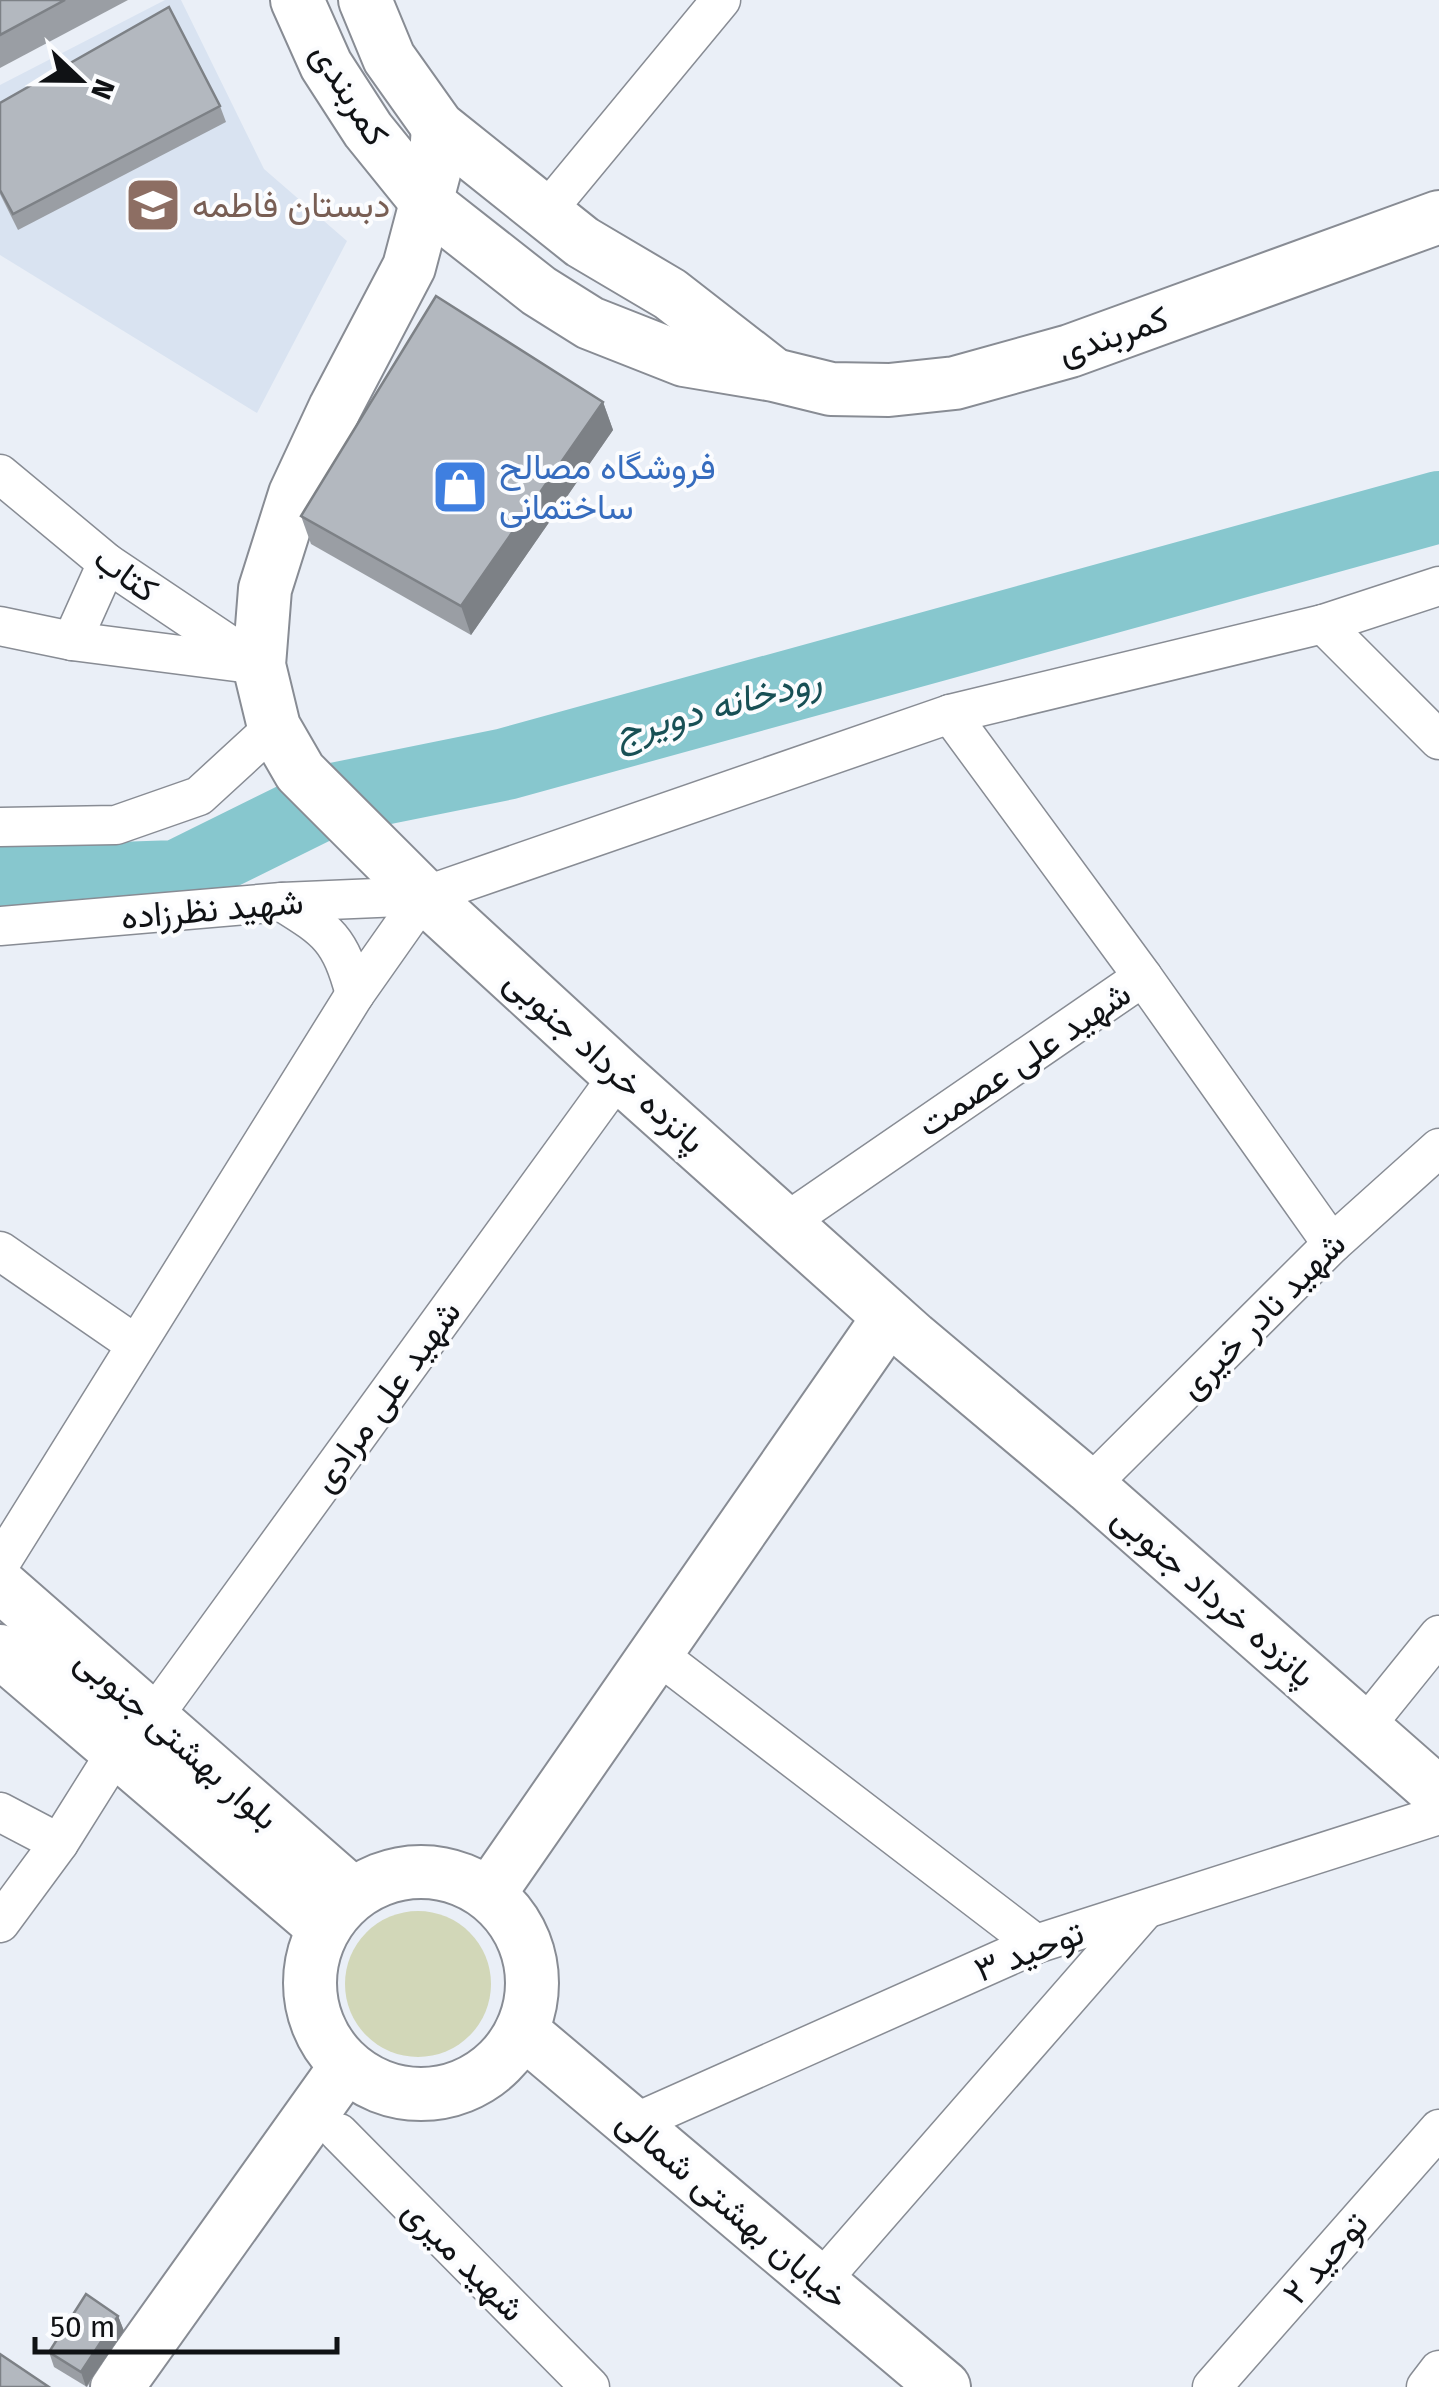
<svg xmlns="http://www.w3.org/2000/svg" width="1439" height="2387" viewBox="0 0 1439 2387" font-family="'Fira Sans',Vazirmatn,sans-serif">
  <rect width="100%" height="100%" fill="#eaeff7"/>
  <path fill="#d9e3f1" d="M165,0H181L264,169L347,241L257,413L0,255V85Z"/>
  <circle fill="#d2d7b8" cx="418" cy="1984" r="73"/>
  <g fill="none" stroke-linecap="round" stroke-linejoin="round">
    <path stroke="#87c7ce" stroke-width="72" d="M0,882L177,876L333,799L506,764L1439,507"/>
    <g stroke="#888c94" stroke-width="41">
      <g id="street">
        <path d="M544,214L721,0"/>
        <path d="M0,474L107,563L259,665"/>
        <path d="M1323,624L1439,740"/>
        <path d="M0,626L72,641L251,664"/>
        <path d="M72,641L107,563"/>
        <path d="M0,827L116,825L199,796L274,727"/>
        <path d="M282,902C329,931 340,939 355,994"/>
        <path d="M0,926L282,902L424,896"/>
        <path d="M1143,977L1332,1244"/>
        <path d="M785,1223L1143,977L950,714"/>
        <path d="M0,1251L135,1344"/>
        <path d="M1089,1486L1332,1244L1439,1148"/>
        <path d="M0,1564L355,994L424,896L950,714L1323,624L1439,586"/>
        <path d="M674,1667L1036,1944"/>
        <path d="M153,1717L619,1075"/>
        <path d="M1363,1729L1439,1635"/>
        <path d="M0,1812L59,1843"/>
        <path d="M0,1923L59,1843L118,1749"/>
        <path d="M632,2124L1036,1944L1439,1815"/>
        <path d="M339,2133L590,2387"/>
        <path d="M820,2282L1143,1912"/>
        <path d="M1212,2387L1439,2129"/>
        <path d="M1426,2387L1439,2370"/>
      </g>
    </g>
    <g stroke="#888c94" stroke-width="56">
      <g id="secondary">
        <path d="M297,0L326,65L368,130L427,203L539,291L590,323L684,360L774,375L831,389L889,390L955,383L1070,351L1439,217"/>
        <path d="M365,0L389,58L438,127L582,242L670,294L769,371"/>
        <path d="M438,127L435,169L409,267L335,408L295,494L265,589L259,665L274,727L300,772L424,896L619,1075L913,1338L1089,1486L1439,1794"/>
        <path d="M0,1585L353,1894"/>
        <path d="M0,1651L324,1928"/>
        <circle cx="421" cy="1983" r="111"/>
        <path d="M489,1894L889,1317"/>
        <path d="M522,2031L944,2387"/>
        <path d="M117,2387L346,2066"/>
      </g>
    </g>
    <use href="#street" stroke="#fff" stroke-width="38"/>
    <use href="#secondary" stroke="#fff" stroke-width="52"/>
  </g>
  <g fill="#9a9ea4">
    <path d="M0,0H128L0,68Z"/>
    <path d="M0,103L220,106L226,122L18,230L0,194Z"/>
    <path d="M603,402L613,430L471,635L311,544L301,516Z"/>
    <path d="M118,2316L124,2331L87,2387L54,2367L49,2352Z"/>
  </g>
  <g fill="#7d8186">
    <path d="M603,402L613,430L471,635L461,606Z"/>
    <path d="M118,2316L124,2331L86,2387L81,2372Z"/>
  </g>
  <g fill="#b3b8bf" stroke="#7d8186" stroke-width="2.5">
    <path d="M0,0H65L0,35Z"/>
    <path d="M169,7L220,106L13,214L0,190V103Z"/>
    <path d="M436,296L603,402L461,606L301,516Z"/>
    <path d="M86,2294L118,2316L81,2372L49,2352Z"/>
    <path d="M0,2354L49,2387H0Z"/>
  </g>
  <defs>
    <g id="school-square" transform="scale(2.875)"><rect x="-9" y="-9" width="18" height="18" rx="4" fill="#8d6e63" stroke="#fbfcfe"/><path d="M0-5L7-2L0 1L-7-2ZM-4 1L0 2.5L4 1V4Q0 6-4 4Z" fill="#fff"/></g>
    <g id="shop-square" transform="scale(2.875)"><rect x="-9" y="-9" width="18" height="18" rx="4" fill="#3f7fe0" stroke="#fbfcfe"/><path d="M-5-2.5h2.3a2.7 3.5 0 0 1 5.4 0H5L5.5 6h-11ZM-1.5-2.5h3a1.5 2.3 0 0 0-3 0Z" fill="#fff"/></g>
  </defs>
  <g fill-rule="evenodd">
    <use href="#school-square" x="153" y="205"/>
    <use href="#shop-square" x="460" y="487"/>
  </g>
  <g text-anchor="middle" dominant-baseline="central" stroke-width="8" stroke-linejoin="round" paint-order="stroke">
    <g font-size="35" fill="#101215" stroke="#fbfcfe">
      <text transform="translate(350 94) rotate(58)">کمربندی</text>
      <text transform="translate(1113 335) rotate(-19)">کمربندی</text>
      <text transform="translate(126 574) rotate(36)">کتاب</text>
      <text transform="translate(212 909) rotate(-5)">شهید نظرزاده</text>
      <text transform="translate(1024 1059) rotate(-34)">شهید علی عصمت</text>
      <text transform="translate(605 1061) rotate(42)">پانزده خرداد جنوبی</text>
      <text transform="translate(1262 1315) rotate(-45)">شهید نادر خیری</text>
      <text transform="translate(386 1396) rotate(-54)">شهید علی مرادی</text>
      <text transform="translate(1214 1596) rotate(41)">پانزده خرداد جنوبی</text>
      <text transform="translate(177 1739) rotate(41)">بلوار بهشتی جنوبی</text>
      <text transform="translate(1029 1951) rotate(-21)">توحید ۳</text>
      <text transform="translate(733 2209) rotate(40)">خیابان بهشتی شمالی</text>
      <text transform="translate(1325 2258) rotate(-49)">توحید ۲</text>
      <text transform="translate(464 2260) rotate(45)">شهید میری</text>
    </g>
    <g font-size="35" fill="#785e54" stroke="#fbfcfe" text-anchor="start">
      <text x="192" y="205">دبستان فاطمه</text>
    </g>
    <g font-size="35" fill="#366cbe" stroke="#fbfcfe" text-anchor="start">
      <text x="499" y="467">فروشگاه مصالح<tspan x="499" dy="40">ساختمانی</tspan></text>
    </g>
    <g font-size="38" font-style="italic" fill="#185055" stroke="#fbfcfe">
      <text transform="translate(718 706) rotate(-15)">رودخانه دویرج</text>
    </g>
  </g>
  <g transform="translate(80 80) rotate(112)" stroke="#fbfcfe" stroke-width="8" paint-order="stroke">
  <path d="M0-8L18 38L0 25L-18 38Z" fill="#101215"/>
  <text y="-15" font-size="28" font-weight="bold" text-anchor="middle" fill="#101215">N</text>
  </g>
  <path d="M35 2337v15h302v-15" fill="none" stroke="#101215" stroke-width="5"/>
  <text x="50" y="2337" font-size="30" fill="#101215" stroke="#fbfcfe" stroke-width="8" paint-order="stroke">50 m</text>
</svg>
